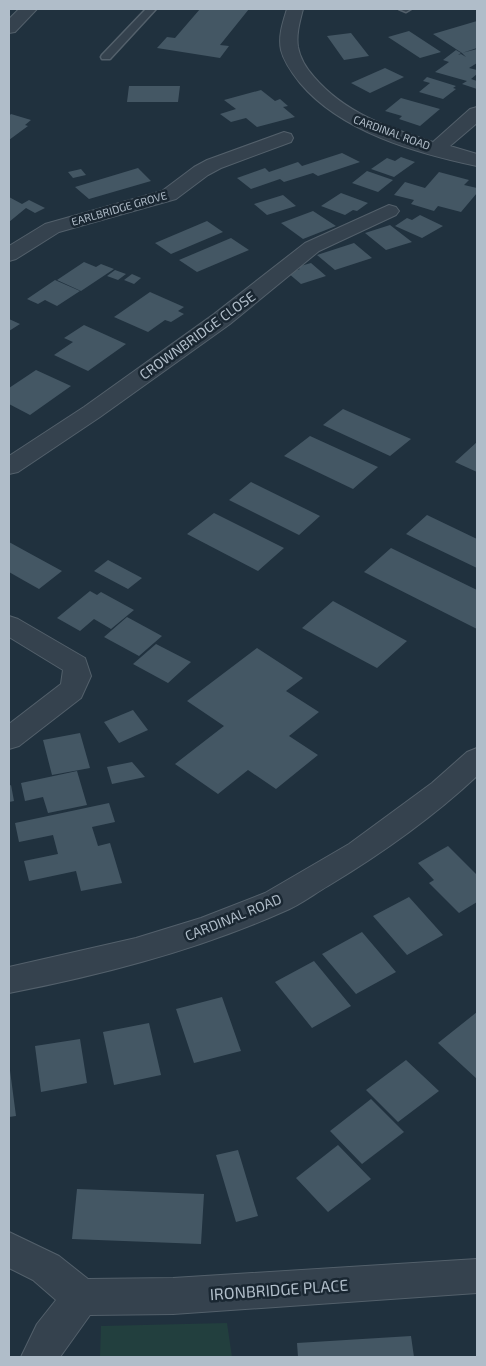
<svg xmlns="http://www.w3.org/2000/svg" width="486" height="1366" font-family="'Exo 2',sans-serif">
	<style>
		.green { fill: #223f3e }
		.building { fill: #445764 }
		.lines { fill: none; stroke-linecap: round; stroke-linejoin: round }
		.service-casing { stroke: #53606b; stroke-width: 3 }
		.minor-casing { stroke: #53606b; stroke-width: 2 }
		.tertiary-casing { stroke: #53606b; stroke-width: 2 }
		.service { fill: #35424e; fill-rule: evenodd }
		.minor { fill: #35424e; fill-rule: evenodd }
		.tertiary { fill: #35424e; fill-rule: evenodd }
		.labels { text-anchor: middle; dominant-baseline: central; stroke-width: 5; stroke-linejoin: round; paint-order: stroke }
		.far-street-label { font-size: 11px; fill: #b0bdc9; stroke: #1a2732 }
		.street-label { font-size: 14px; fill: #b0bdc9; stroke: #1a2732 }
		.near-street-label { font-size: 16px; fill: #b0bdc9; stroke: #1a2732 }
	</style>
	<rect width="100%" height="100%" fill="#20313e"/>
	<path class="green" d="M227,1323L232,1357H100L101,1326Z"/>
	<path class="building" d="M200,9H249L220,45L229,46L220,58L157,48L167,37L175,38Z
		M477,21V48L462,53L433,34Z
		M409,31L441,52L420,58L388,37Z
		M351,33L369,56L344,60L327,36Z
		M477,49V63L469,68L477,70V74L471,79L477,81V89L462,84L467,81L435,72L449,62L443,60L456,50L461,53L458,55L461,54L466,57L462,53Z
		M385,68L404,77L370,93L351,83Z
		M427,77L456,86L453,88L456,89L443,99L419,92L430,83L423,81Z
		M129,86H180L178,102H127Z
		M261,90L275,101L280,99L288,106L283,107L295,117L257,127L246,118L231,122L220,114L236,109L224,100Z
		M401,98L440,109L420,126L399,119L402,116L385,111Z
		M11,114L31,120L25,125L28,126L9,140V116Z
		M342,153L360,162L318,176L313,173L284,182L280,179L251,189L237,178L265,168L269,172L298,162L302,166Z
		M401,157L415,162L394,177L371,169L387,158L395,161Z
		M138,168L151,181L89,199L75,187Z
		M81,169L86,175L73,178L68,172Z
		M367,171L393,180L378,192L352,183Z
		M439,172L469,180L464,185L477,188V193L461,212L438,206L434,211L411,204L414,200L394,195L405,182L425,188Z
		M341,193L368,203L357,211L353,210L345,215L321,206Z
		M283,195L296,206L267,215L254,204Z
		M9,197L22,204L29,200L45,208L35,213L26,208L9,222Z
		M313,211L336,226L303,239L281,223Z
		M420,215L443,226L422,238L395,226L407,218L412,220Z
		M207,221L223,232L171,254L155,243Z
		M390,225L412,242L386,250L365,233Z
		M231,238L249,250L197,272L179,260Z
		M354,243L372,258L335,270L317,255Z
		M84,262L96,267L101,264L114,269L81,291L57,280Z
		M311,263L326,276L301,284L288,273L300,269L297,267Z
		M115,270L126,274L118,280L107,276Z
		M132,274L141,278L134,284L124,280Z
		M55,280L80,291L57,306L45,300L38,304L27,299Z
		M150,292L184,307L178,311L184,314L171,322L165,320L148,332L114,317Z
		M9,319L20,324L9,331Z
		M84,325L126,344L88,371L54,355L73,342L64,338Z
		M36,370L71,386L30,415L9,404V388Z
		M343,409L411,439L390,456L323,425Z
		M310,436L378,467L353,489L284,456Z
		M477,442V472L455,462Z
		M251,482L320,516L299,535L229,500Z
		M214,513L284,548L258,571L187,534Z
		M427,515L477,539V568L406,534Z
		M9,542L29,553L62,571L39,589L23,580L9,572Z
		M391,548L477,590V629L364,572Z
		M108,560L142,578L128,589L94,571Z
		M90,591L97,595L101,592L134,610L111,629L94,619L80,631L57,618Z
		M333,601L407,641L377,668L302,628Z
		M127,617L162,636L139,656L104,637Z
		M156,644L191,662L168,683L133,664Z
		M257,648L303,678L286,691L319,712L289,736L318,755L276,789L248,770L218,794L175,764L224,726L187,701Z
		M133,710L148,730L119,743L104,722Z
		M80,733L90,768L52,775L43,740Z
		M132,762L145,777L112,784L107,767Z
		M77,771L87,805L48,813L43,797L25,801L21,783Z
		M11,785L14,801L9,802V786Z
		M109,803L115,822L92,827L98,846L110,843L122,883L81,891L76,871L29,881L24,861L58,854L53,835L19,842L15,823Z
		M448,846L477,875V902L459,913L429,883L434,880L418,863Z
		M409,897L443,935L407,955L373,916Z
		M362,932L396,972L356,994L322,954Z
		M314,961L351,1006L312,1028L275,982Z
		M222,997L241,1051L194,1063L176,1009Z
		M477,1012V1079L438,1043Z
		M149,1023L161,1075L114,1085L103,1032Z
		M80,1039L87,1083L41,1092L35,1046Z
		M406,1060L439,1091L398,1122L366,1090Z
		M9,1063L16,1116L9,1117Z
		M371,1099L404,1132L362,1164L330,1131Z
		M338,1145L371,1179L328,1212L296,1178Z
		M238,1150L258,1216L236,1222L216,1155Z
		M77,1189L204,1194L201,1244L72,1239Z
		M411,1336L414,1357H298L297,1343Z"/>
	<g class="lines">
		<defs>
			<path id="service" d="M146,9H156L110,59H102L101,57L102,55Z
				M399,9H411L406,12Z"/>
			<path id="minor" d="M287,9H303C300,21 296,34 298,47C300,58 306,68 314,77C345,113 388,128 433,142L470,109L477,107V123L450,146L477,154V166C416,153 341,132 300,83C292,73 284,62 281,50C278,36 283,22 287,9Z
				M284,132L291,134L293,138L291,142L221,168L208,175L176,199L59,232L16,259L9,261V246L45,224L162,191L194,167L207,160Z
				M389,205L396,207L399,211L396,215L319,251L230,324L100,417L18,472L9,474V456L84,407L214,314L305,243Z
				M9,616L18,619L85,658L91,676L81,698L19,746L9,749V724L61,684L63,670L9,637Z
				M477,748V776C432,818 381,854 328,886C314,894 300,905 285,911C198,950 102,975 9,993V967L136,938L201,918L265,893L349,844L432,783L467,752Z
				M9,1232L59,1256L88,1279L173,1278L477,1259V1293L173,1314L90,1315L60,1357H21L37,1324L56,1300L33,1280L9,1268Z"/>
			<path id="tertiary" d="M19,9H37L15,32L9,33V19Z"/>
		</defs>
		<use href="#service" class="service-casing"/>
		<use href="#minor" class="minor-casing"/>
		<use href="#tertiary" class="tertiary-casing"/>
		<use href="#service" class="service"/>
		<use href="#minor" class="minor"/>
		<use href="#tertiary" class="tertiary"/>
	</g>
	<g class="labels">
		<g class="far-street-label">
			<text transform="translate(392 132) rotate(20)">CARDINAL ROAD</text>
			<text transform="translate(119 208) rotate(-16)">EARLBRIDGE GROVE</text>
		</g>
		<g class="street-label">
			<text transform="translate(197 335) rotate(-36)">CROWNBRIDGE CLOSE</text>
			<text transform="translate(233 917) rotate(-22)">CARDINAL ROAD</text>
		</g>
		<g class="near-street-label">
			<text transform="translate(279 1289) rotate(-4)">IRONBRIDGE PLACE</text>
		</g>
	</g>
	<rect width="486" height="1366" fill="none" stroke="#b0bdc9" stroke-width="20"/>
</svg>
